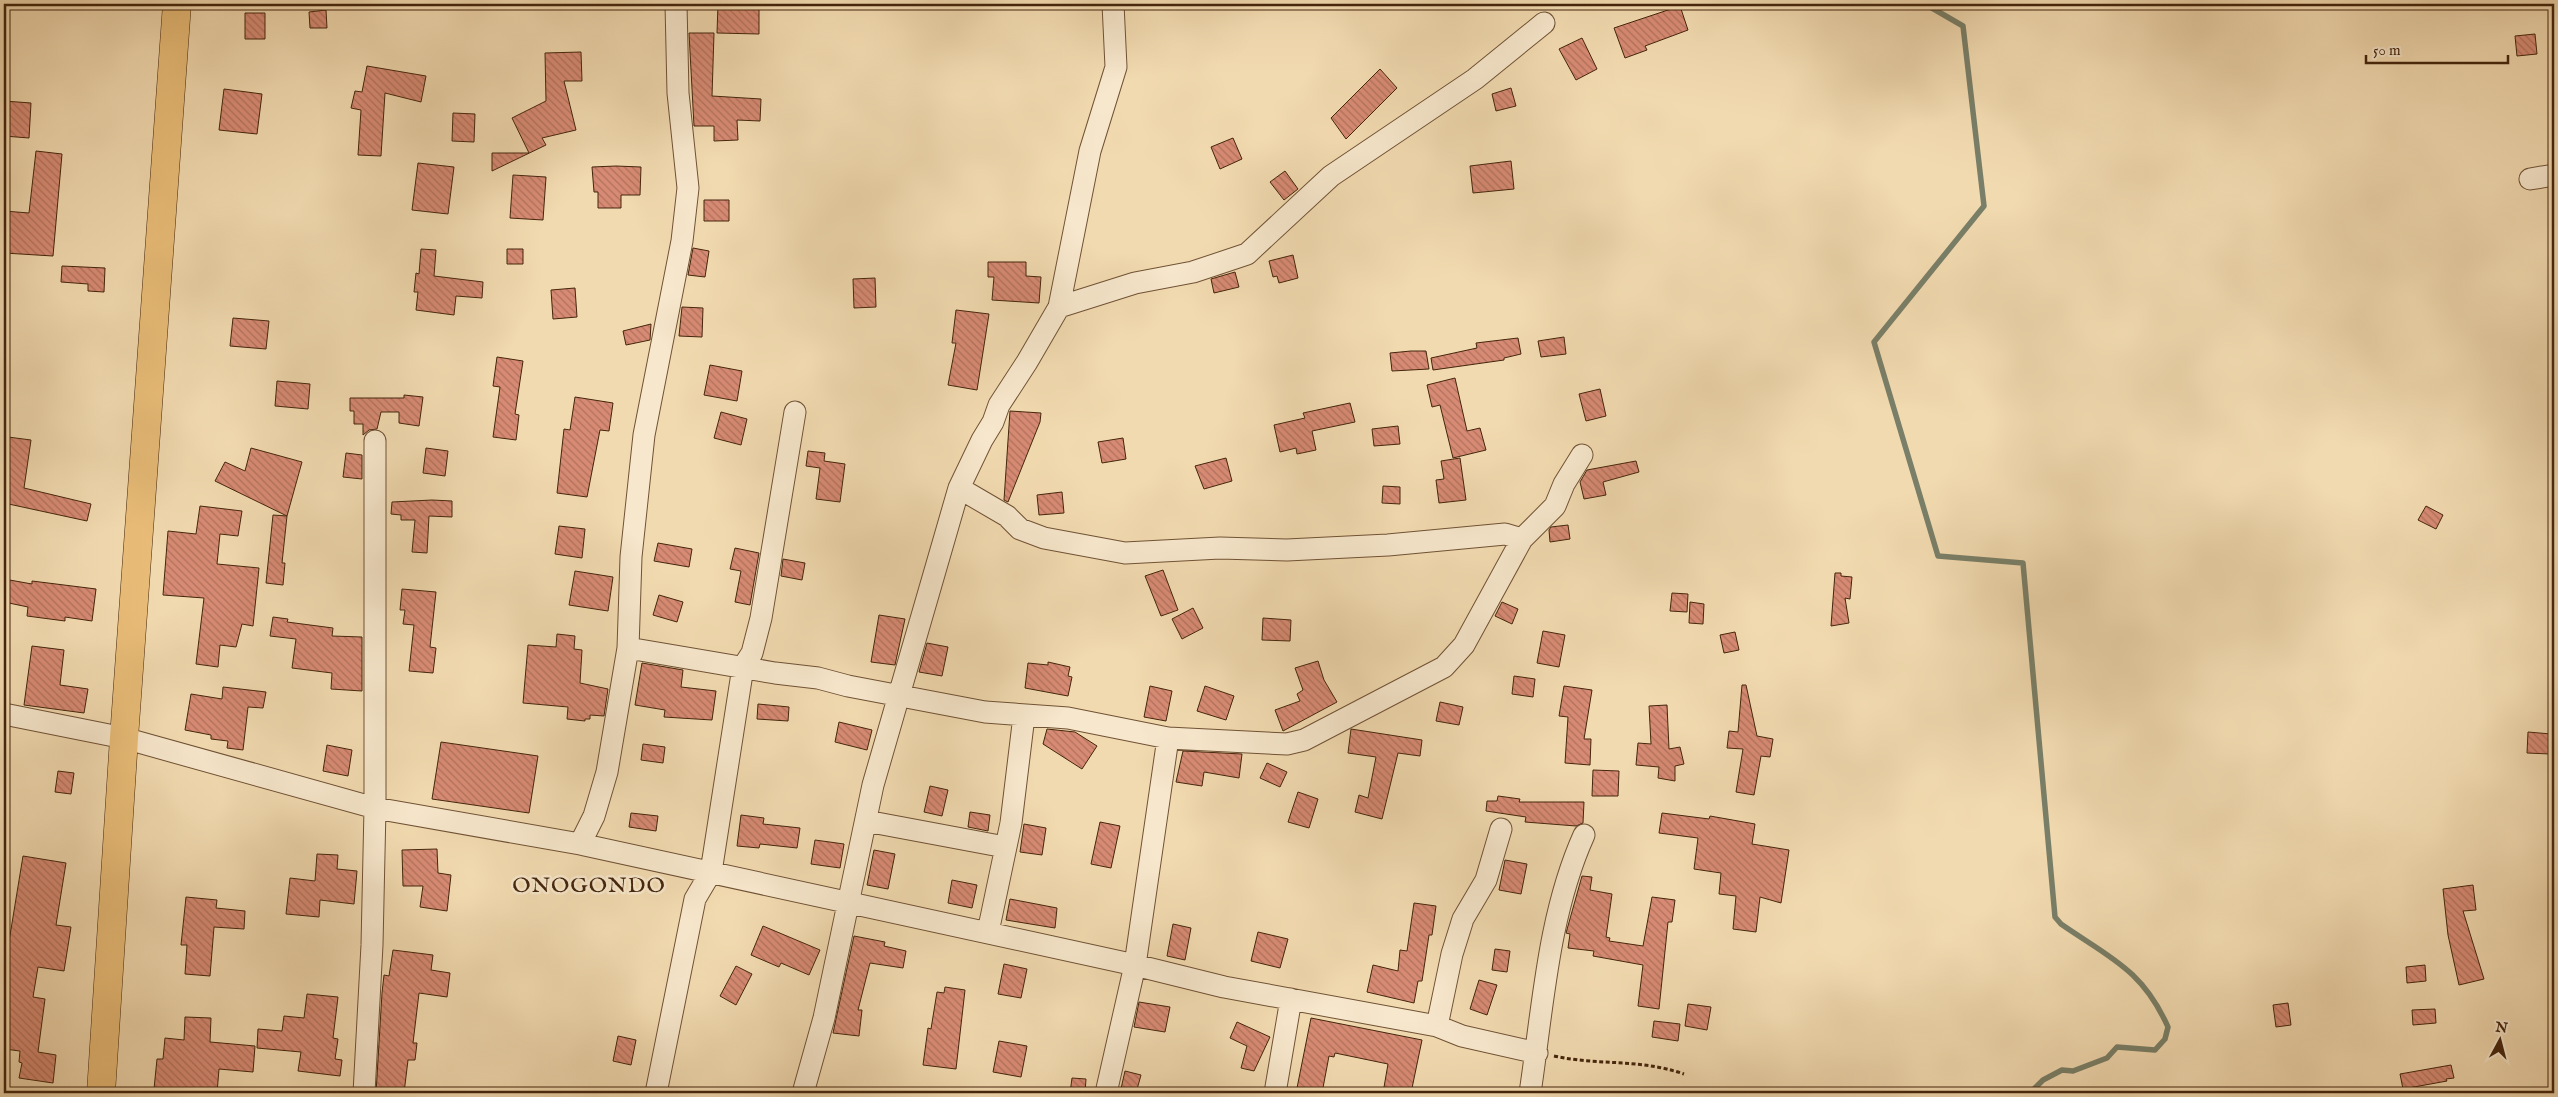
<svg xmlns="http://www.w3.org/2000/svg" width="2558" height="1097" font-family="'IM FELL English',serif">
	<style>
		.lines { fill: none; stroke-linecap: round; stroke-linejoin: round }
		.stream { stroke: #797f68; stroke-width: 5.5 }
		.building { fill: url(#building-back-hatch); stroke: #44250c }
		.minor-casing { stroke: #705235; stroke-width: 23 }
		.primary-casing { stroke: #44250c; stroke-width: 29 }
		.path { stroke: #44250c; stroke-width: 3; stroke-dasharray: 4 2.5; stroke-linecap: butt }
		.minor { stroke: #f7e7cc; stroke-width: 21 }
		.primary { stroke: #e9bd78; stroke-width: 28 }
		.labels { text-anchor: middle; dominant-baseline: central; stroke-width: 5; stroke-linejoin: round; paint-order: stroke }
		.quarter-label { font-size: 22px; letter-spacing: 1px; fill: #44250c; stroke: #f7e7cc }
	</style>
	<defs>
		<pattern id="building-back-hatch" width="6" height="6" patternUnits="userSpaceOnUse" patternTransform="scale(1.25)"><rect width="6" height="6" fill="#d88b74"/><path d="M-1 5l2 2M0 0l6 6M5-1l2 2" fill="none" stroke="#b1715e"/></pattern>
	</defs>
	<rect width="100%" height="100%" fill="#f2dab0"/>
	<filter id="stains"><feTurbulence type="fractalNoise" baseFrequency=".004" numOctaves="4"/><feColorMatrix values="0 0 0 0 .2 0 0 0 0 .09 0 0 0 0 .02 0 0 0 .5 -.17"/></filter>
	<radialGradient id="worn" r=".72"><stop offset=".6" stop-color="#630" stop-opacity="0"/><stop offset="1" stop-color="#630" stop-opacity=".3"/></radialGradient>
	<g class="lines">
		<path class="stream" d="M1925,4L1963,26L1984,206L1874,342L1938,556L2023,563L2055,917L2061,924C2110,958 2142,969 2168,1027L2165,1039L2155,1050L2117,1047L2107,1058L2073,1071L2062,1070L2043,1080L2030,1093"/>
	</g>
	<path class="building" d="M718,4H759V34L717,33Z
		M1680,6L1688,30L1645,46L1647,50L1625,58L1614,28Z
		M326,10L327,28H310L309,12Z
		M245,13H265V39H245Z
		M689,33H714L712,96L761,99L760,121L737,120L738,140L714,141V126H694Z
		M2535,34L2537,54L2517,56L2515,36Z
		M1582,38L1597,69L1576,80L1559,49Z
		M581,52L582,81H564L576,130L542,138L546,145L492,171V153H529L512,118L546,101L545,53Z
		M367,66L426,76L421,102L385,93L381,156L358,155L361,110L351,108L355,91L362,92Z
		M1380,69L1397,88L1346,139L1331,118Z
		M1511,88L1516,106L1496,111L1492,94Z
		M224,89L262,94L257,134L219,130Z
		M4,101L31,103L29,138L4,136Z
		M453,113L475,114L474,142L452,141Z
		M1233,138L1242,159L1220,169L1211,147Z
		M36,151L62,154L53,256L4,253V211L29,213Z
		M1511,161L1514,189L1473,193L1470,166Z
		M418,163L454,167L448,214L412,210Z
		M616,166L641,167L640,195H621V208H598V192H594L592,167Z
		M1285,171L1298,189L1284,200L1270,182Z
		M513,175L546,177L543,220L510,218Z
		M704,200H729V221H704Z
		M693,248L709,251L705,277L688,275Z
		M421,249L436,250L434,276L483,282L482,298L456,296L454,315L416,310L418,292H414L416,273L419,274Z
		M507,249H523V264H507Z
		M1293,255L1298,278L1279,283L1277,276L1273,277L1269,261Z
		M988,262H1026V276L1041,277L1039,303L992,300L994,277H988Z
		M62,266L105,268L104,292L88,291V284L61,282Z
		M1235,272L1239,287L1214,293L1211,279Z
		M875,278L876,307L854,308L853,279Z
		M575,288L577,317L553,319L551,290Z
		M682,307L703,308L702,337L679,336Z
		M956,310L989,314L977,390L948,385L956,343H952Z
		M233,318L269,321L266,349L230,346Z
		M651,324L650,340L626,345L623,331Z
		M1564,337L1566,354L1541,357L1538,341Z
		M1518,338L1521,354L1504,358V360L1433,370L1431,358L1477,348L1476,343Z
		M1411,351H1426L1429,369L1392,371L1390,353Z
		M497,357L523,361L515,414L519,415L516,440L493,437L500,387L493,386Z
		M710,365L742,371L737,401L704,395Z
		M1455,378L1467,431L1480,428L1486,450L1453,458L1440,405L1432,407L1427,385Z
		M277,381L310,384L308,409L275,406Z
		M1600,389L1606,416L1586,421L1579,394Z
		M404,395L423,397L419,426L399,423V412H381L377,429L369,430L363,435V424H354V411H350V398H404Z
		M575,397L613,403L609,431L600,430L587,497L557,493L564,429L570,430Z
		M1350,403L1355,422L1312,431L1316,450L1297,454L1296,448L1280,452L1274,425L1305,418L1303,413Z
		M1010,411L1041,413L1040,422L1008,502L1004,500Z
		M721,412L747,419L741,445L714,438Z
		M1398,426L1400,444L1374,446L1372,429Z
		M8,437L31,440L24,488L91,504L87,521L4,503V463Z
		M1123,438L1126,459L1102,463L1098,442Z
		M251,448L302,462L287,516L215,481L225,462L245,471Z
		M426,448L448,451L445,476L423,473Z
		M808,451L825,453L824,461L845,464L840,502L816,499L820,468L806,466Z
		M346,453L362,455V479L343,477Z
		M1226,458L1232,481L1204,489L1195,466Z
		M1460,458L1466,500L1439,503L1436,480L1444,479L1441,461Z
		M1636,461L1639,472L1603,482L1606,495L1584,499L1580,482L1587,470Z
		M1383,486L1400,487V504L1382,503Z
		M1062,492L1064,513L1039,515L1037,495Z
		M432,500L452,501V517L429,516L427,553L412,552L415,520H401V515L391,514L392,502Z
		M200,506L242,511L238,536L220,534L217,564L259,568L253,626L242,624L236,647L220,645L218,667L196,664L204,598L163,595L168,531L196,534Z
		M2426,506L2443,515L2436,529L2418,520Z
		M273,515L287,516L282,563H285L283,585L266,583Z
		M1568,525L1570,539L1550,542L1549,530L1551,527Z
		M559,526L585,529L582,558L555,554Z
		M658,543L692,549L689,567L654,561Z
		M735,548L759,553L750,605L735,602L741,571L730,569Z
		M783,559L805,563L802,580L781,576Z
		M1163,570L1178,610L1161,616L1145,576Z
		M575,571L613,577L608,611L569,605Z
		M1835,573H1841V576L1852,577L1850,599L1845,598L1849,623L1831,626Z
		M4,579L32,584V581L96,589L92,621L65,617V621L27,616L28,607L4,602Z
		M402,589L436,592L430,647L436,648L433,673L409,671L414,625L403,624L405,610H400Z
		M1672,593L1688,594L1687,612L1670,611Z
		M659,595L683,602L677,622L653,615Z
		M1502,602L1518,609L1512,624L1495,616Z
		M1690,602L1704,604L1703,624L1689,623Z
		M1193,608L1203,628L1182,639L1172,619Z
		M879,615L905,619L895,665L871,662Z
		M273,617L288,619L287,622L333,628L332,636L362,637V691L331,689L332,673L292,668L296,639L270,636Z
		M1263,618L1291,620L1290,641L1262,640Z
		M1543,631L1565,635L1559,667L1537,663Z
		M1735,632L1739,650L1724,653L1720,635Z
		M557,634L575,636L574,649L582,650L580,683L608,689L604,716L590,715V719H585V721L567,719L568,707L523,703L528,645L556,647Z
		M927,643L948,647L942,676L919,672Z
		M32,646L64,650L60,685L88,689L84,713L24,705Z
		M1318,661L1324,680L1337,702L1283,731L1275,710L1300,701L1297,694L1303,690L1295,668Z
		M1048,662L1070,667L1068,676L1072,677L1068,696L1025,688L1028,663L1048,665Z
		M642,663L683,670L681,687L716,691L712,720L664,717L665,710L635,705Z
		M1514,676L1535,679L1533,697L1512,694Z
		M1742,685H1746L1757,736L1773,739L1770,757L1761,756L1754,795L1736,792L1743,749L1727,748L1729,731L1738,732Z
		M1150,686L1172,691L1166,721L1144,717Z
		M1205,686L1234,696L1226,720L1197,711Z
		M1564,686L1592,690L1584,739H1591L1590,765L1565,763L1568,717L1559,716Z
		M223,687L266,692L263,708L248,707L243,750L227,748L228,741L211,739V735L185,730L191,694L222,699Z
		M1440,702L1463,707L1459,725L1436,721Z
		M758,704L789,707L788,721L757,719Z
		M1667,705L1669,749L1680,747L1684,764L1675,766V781L1658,778L1659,767L1636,765L1638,743L1651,744L1649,706Z
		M839,722L872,730L867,750L835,742Z
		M1047,729L1075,732L1097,746L1082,769L1043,744Z
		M1351,729L1422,740L1420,756L1398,753L1382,819L1355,812L1359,795L1368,798L1376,757L1348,753Z
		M2528,732L2551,734L2550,754L2527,753Z
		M441,742L538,756L529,813L432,799Z
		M643,744L665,747L663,763L641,760Z
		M327,745L352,750L348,776L323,771Z
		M1183,751L1242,754L1239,778L1204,772L1202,786L1176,782Z
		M1267,763L1287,772L1280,787L1260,778Z
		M1593,770L1619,771L1618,796H1592Z
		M58,771L74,773L71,794L55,792Z
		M930,786L948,790L942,816L924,812Z
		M1298,792L1318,799L1309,828L1288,822Z
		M1498,796L1520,799L1519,802H1584L1583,823L1576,826L1525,822L1526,817L1486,811L1487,801H1497Z
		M970,812L990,815L988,831L968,827Z
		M631,813L658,816L656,831L629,827Z
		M1662,813L1709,819L1710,816L1755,824L1752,844L1789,850L1781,903L1760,897L1756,932L1733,929L1736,896L1719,894L1721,873L1694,869L1698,838L1659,833Z
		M741,815L764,818L763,824L800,828L797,848L760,844L759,848L737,846Z
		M1100,822L1120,826L1111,868L1091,864Z
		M1024,824L1046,828L1042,855L1020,852Z
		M815,840L844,844L840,868L811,864Z
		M437,849L438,873L451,875L447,911L420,907L423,886H403L402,850Z
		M874,850L895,854L888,889L867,885Z
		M317,854L338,855L337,869L357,871L354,904L320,900L319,917L286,914L290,878L315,881Z
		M23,856L66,863L56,925L71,927L64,971L38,967L33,997L45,999L38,1052L56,1055L53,1083L19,1078L22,1063L19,1062L20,1051L4,1049V972Z
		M1505,860L1527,864L1521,894L1499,890Z
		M1582,876L1592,877L1590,890L1612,894L1606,937L1610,938L1609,941L1643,946L1652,897L1675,900L1672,922H1668L1659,1009L1638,1006L1643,965L1593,956L1594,951L1568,948L1570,934L1566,933Z
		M952,880L977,885L972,908L948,903Z
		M2473,885L2476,910L2463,911L2484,979L2459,985L2448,935L2443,889Z
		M186,897L217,900L216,908L245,911L244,929L214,927L210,976L185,974L187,945H181Z
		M1010,899L1057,908L1055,928L1006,920Z
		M1414,903L1436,906L1432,935H1429L1422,981H1418L1414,1003L1367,992L1373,965L1398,971L1400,950L1407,951Z
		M1173,924L1191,928L1185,960L1167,956Z
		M763,926L820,950L809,975L781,963L779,967L751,955Z
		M1258,932L1288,939L1280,968L1251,961Z
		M854,936L885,942L884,946L906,951L903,968L870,963L858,1010H862L859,1036L833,1033Z
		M1495,949L1510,951L1507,972L1492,970Z
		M393,950L433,955L431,970L450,973L447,997L419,993L413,1043H417L415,1060H408L404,1093H376L382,993L384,975L389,976Z
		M1004,964L1027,969L1021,998L998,994Z
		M2425,965L2426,981L2407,983L2406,967Z
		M736,966L752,974L736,1005L720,996Z
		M1479,980L1497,985L1487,1015L1470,1009Z
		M945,987L965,990L956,1069L923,1065L928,1028L931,1029L937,992L944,993Z
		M307,994L338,997L333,1038L338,1039L335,1059L342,1060L340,1076L298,1071L301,1052L257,1048L258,1029L282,1031L284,1016L304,1018Z
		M1139,1002L1170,1007L1165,1032L1134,1027Z
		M2288,1003L2291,1025L2276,1027L2273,1005Z
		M1688,1004L1711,1007L1707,1030L1685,1026Z
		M2435,1009L2436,1023L2413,1025L2412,1010Z
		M185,1017L211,1018L210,1042L255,1046L253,1072L219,1069L217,1093L154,1089L157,1059H163L165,1038L184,1040Z
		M1311,1018L1422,1040L1411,1093H1383L1388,1064L1335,1053L1334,1057L1329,1056L1322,1093H1296Z
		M1654,1021L1680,1024L1678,1041L1652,1037Z
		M1237,1022L1270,1037L1254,1071L1241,1068L1247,1046L1230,1038Z
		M618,1036L636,1040L631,1065L613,1061Z
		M999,1041L1027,1046L1021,1077L993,1072Z
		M2451,1065L2454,1078L2446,1079L2447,1081L2403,1089L2400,1074Z
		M1125,1071L1141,1075L1136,1093H1120Z
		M1072,1078L1086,1079L1085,1093H1070Z"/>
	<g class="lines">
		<defs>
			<path id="minor" d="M2530,179L2554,175
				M1059,307L1135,283L1193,272L1247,254L1331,176L1475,79L1544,23
				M959,488L1007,516L1020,529L1044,538L1125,553L1220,548L1287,550L1388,545L1505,534L1522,539
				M628,648L775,673L818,678L848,686L985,712L1068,718L1168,738L1287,744L1304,740L1444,667L1464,645L1522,539L1555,506L1564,484L1582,455
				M4,714L124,738L375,808L580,844L1135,965L1224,987L1437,1026L1462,1036L1537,1053
				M866,821L1005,847
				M580,844L594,816L607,772L628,648L631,557L644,435L682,241L688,188L678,93L676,4
				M988,932L1011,823L1024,716
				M1437,1026L1452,954L1463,919L1486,880L1501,829
				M364,1093L372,945L375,808V441
				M656,1093L695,899L711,872L743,667L752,653L761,618L795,412
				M803,1093L824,1018L873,785L959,488L982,440L993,422L999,405L1027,362L1059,307L1090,151L1116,67L1113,4
				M1106,1093L1135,965L1168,738
				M1275,1093L1291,999
				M1530,1093C1543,1007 1548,915 1584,835"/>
			<path id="primary" d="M101,1093L124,738L177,4"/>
		</defs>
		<use href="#minor" class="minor-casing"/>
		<use href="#primary" class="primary-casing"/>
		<path class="path" d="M1554,1056C1600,1066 1637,1058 1684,1074"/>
		<use href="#minor" class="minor"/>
		<use href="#primary" class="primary"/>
	</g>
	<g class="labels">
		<g class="quarter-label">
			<text x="589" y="886">ONOGONDO</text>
		</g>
	</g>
	<rect width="2558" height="1097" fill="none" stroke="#f2dab0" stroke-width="20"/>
	<rect x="5" y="5" width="2548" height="1087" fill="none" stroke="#44250c" stroke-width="2.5"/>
	<rect x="10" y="10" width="2538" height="1077" fill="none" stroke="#44250c"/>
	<g transform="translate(2500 1040) rotate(7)" stroke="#f7e7cc" stroke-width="4" paint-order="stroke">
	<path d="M0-4L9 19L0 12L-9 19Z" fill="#44250c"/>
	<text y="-8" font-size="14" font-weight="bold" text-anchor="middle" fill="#44250c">N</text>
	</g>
	<path d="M2366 55v8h142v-8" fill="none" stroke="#44250c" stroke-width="2.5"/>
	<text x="2373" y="55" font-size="15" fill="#44250c" stroke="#f7e7cc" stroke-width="4" paint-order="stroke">50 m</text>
	<rect width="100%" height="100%" filter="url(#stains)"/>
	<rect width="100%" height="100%" fill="url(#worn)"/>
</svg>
